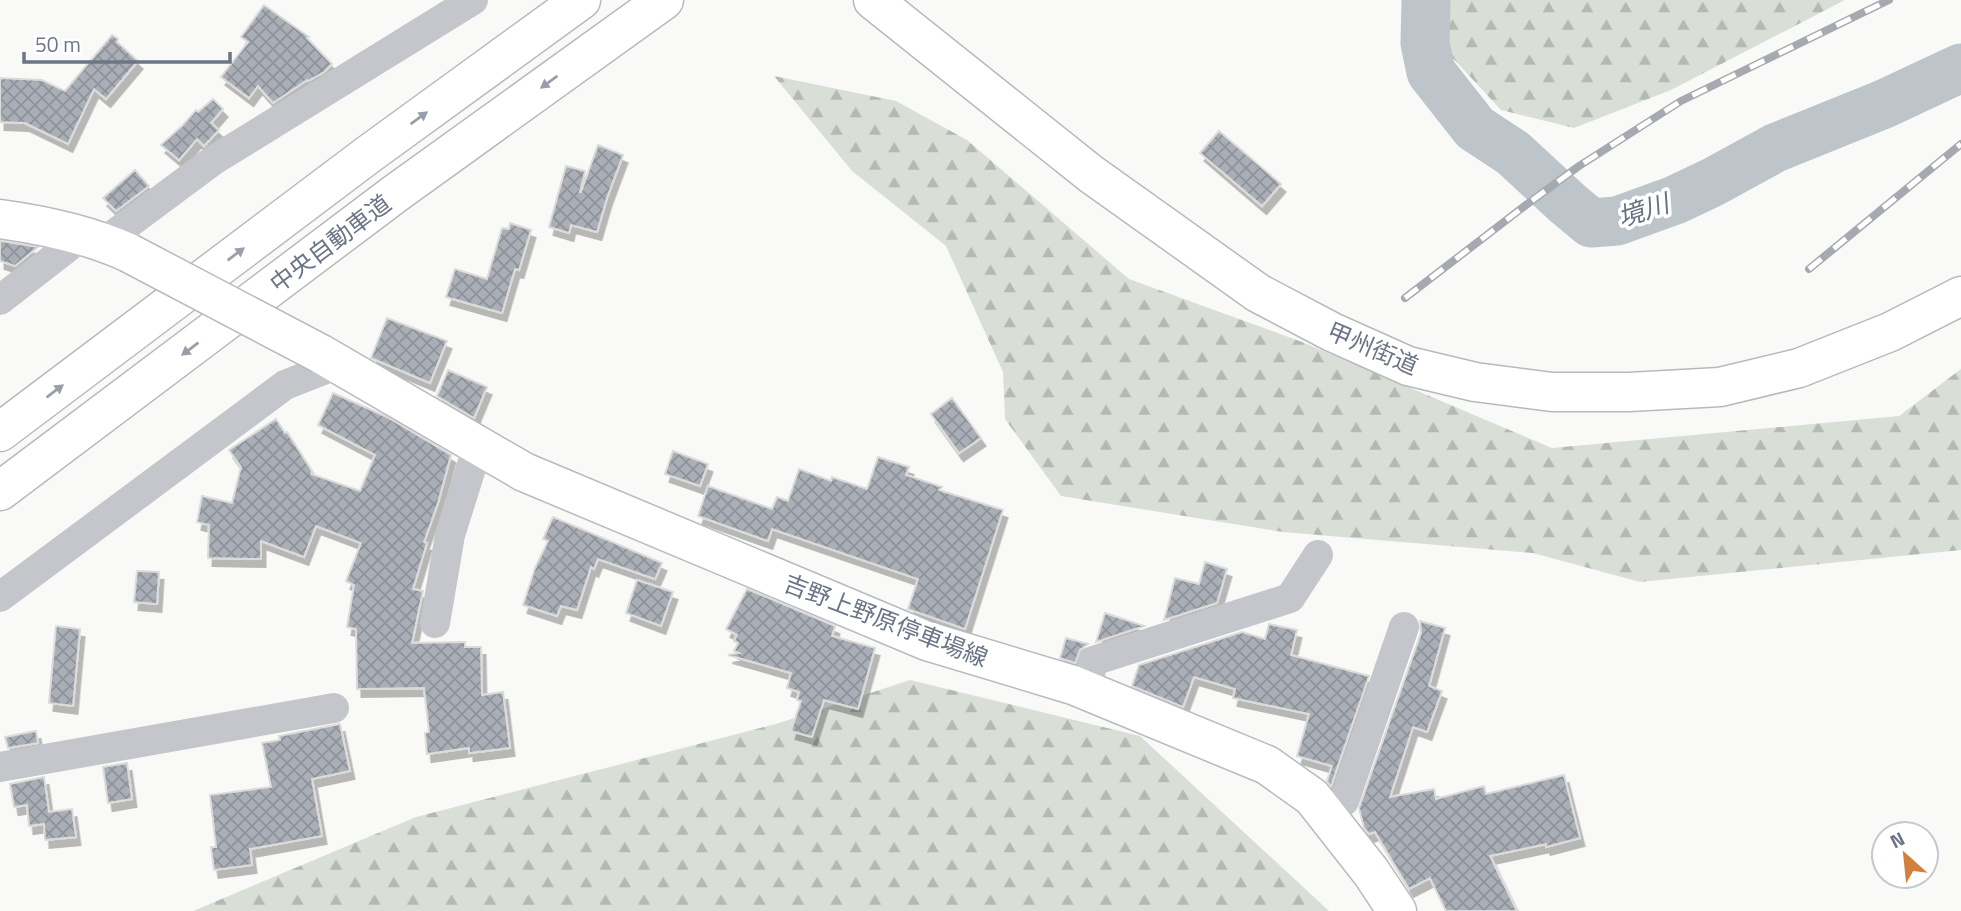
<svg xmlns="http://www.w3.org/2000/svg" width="1961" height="911" font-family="'Titillium Web','Noto Sans JP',sans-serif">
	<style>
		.forest { fill: url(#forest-firs) }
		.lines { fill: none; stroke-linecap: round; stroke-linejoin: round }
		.river { stroke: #bdc4ca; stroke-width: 49 }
		.building { fill: url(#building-cross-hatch); stroke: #dbdbda; stroke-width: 2; filter: url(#shadow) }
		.secondary-casing { stroke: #b7babf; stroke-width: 41 }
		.highway-casing { stroke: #b7b9bd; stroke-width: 41 }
		.street { stroke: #c4c6cb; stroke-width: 30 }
		.secondary { stroke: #fff; stroke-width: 38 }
		.highway { stroke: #fff; stroke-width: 38 }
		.rail-casing { stroke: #a6a9b0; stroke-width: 8 }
		.rail { stroke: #fff; stroke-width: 5; stroke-dasharray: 16; stroke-linecap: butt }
		.secondary-bridge-casing { stroke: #b7babf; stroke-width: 41; stroke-linecap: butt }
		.secondary-bridge { stroke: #fff; stroke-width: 38 }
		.oneway { fill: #989eaa }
		.labels { text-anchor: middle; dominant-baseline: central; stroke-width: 7; stroke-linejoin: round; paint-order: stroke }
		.street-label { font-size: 24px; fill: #6c7586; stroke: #fff }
		.water-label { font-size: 26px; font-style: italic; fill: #677480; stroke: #fff }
	</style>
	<defs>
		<pattern id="forest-firs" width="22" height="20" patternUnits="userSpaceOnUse" patternTransform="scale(1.75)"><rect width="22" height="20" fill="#d9ded7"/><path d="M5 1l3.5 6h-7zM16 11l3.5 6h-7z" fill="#b4b9b4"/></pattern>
		<pattern id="building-cross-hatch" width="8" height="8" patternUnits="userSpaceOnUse" patternTransform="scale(1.75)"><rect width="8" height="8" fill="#aaafb7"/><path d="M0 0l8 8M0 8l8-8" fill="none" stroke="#8e939a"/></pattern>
		<filter id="shadow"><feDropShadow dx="4.5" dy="8" stdDeviation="0" flood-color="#0004"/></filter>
	</defs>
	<rect width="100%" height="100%" fill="#f9faf8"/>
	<path class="forest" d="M1407,0H1845L1671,90L1574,128L1501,110L1411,13Z
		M774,76L896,101L967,140L1129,279L1302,342L1552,448L1899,416L1961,369V550L1640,582L1533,553L1283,532L1061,496L1005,419L1003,372L946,246L852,171Z
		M910,680L1140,736L1329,911H193L416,817L776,724Z"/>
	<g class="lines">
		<path class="river" d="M1426,0L1425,43L1431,72L1475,128L1513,153L1567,203L1591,223L1617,221L1675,200L1713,182L1775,148L1884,104L1961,68"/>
	</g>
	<path class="building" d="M264,5L309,37L307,38L332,64L324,72L308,81L307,80L273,103L258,86L249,98L221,77L248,42L241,37Z
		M112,35L118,39L117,42L138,61L106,99L94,89L68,144L25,123L0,122V78L42,80L65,91Z
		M213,99L223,109L211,123L219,130L204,146L197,139L179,160L161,145L183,125L196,110L198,112Z
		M1219,131L1281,184L1262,206L1200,153Z
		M598,145L623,155L607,198L597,232L571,225L569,233L549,227L566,166L585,171L580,192H581Z
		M135,170L149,186L116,211L103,198Z
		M510,223L531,230L519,270L515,269L502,313L446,297L455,269L487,279L502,228L509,229Z
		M0,241L13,243L38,247L15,266L0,261Z
		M387,318L447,341L430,383L371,358Z
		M448,370L487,387L474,418L437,396Z
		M333,393L387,417L451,455L438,503L424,542L427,543L413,589L423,591L412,643L465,642V647H481L482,695L503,692L510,748L469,753V748L427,754L425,733L429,732L424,688L357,689L356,629L347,627L354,585L346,581L361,543L316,526L304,557L261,541V559L208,558L209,525L197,522L202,496L232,503L241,467L229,450L276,419L285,433L287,432L312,471L311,474L360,491L375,455L318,425Z
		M952,398L981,438L959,453L931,414Z
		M673,451L708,464L700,486L665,474Z
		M878,457L909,467L906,475L942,487L939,490L1003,510L965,629L908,609L918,579L772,529L768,541L698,516L708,486L772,509L777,497L788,501L799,469L831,481L832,477L867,489Z
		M553,517L662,563L655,579L598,559L594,569L591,567L577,610L561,606L557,616L523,605L535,568L548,541L543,539Z
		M1205,562L1227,569L1217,603L1164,620L1175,578L1199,584Z
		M137,571L159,572L157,604L134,602Z
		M637,580L673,592L661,626L626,613Z
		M747,589L835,626L832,636L875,648L858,709L824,700L812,737L791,731L801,701L797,700L799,692L787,688L791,673L728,655L739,653L734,651L738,643L734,641L737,635L726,629Z
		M1105,613L1144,626L1096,642Z
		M1420,621L1445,628L1429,686L1442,691L1427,732L1413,727L1390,797L1434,789L1436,799L1484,786L1486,794L1564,775L1580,838L1546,847V844L1490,856L1517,911H1446L1430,878L1409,889L1375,832L1369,834L1364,828L1359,808L1421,633Z
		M1269,624L1297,630L1291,655L1369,676L1331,786L1327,781L1332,766L1297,756L1309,714L1233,698L1235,689L1194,677L1183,707L1132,686L1139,665L1242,632L1265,639Z
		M56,626L80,629L73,706L49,703Z
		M1066,638L1088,644L1080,650L1075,663L1060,658Z
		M340,724L350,771L312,779L322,836L250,849L252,865L214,870L211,847H216L210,795L271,787L262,743L280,740L279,736Z
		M36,731L38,743L8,748L5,737Z
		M127,763L132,799L108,803L103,767Z
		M44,777L49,812L72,809L76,837L45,840L44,824L29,826L27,805L14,807L10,784Z"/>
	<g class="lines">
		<defs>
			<path id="secondary" d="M0,219C44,225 88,234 129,253
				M321,354L524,472L927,641L1073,685L1267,765L1312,797L1371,872L1397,911"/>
			<path id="highway" d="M873,0L1091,174L1258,293L1332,332L1408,366L1475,382L1552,392H1629L1720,387L1799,368L1890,332L1961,296
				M0,432L369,154L581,0
				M0,491L396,193L664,0"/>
		</defs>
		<use href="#secondary" class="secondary-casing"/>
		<use href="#highway" class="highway-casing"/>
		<path class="street" d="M105,241L214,160L473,0
			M0,300L67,248L80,235
			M0,597L285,385L338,364
			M435,623L450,535L478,446
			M1086,691L1093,661L1290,598L1318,555
			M0,767L334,708
			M1326,814L1344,801L1404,627"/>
		<use href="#secondary" class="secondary"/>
		<use href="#highway" class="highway"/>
		<defs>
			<path id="rail" d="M1809,269L1961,144
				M1405,298L1526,205L1579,166L1681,101L1889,0"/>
		</defs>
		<use href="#rail" class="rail-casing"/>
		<use href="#rail" class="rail"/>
		<defs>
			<path id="secondary-bridge" d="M129,253L321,354"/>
		</defs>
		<use href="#secondary-bridge" class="secondary-bridge-casing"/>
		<use href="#secondary-bridge" class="secondary-bridge"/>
	</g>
	<defs><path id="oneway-solid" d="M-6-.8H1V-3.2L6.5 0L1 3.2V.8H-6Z" transform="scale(1.75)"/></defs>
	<g class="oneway">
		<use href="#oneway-solid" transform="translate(549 82) rotate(144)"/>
		<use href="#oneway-solid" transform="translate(419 118) rotate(-36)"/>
		<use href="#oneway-solid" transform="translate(236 254) rotate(-37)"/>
		<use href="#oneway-solid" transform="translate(190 349) rotate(143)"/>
		<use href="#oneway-solid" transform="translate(55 391) rotate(-37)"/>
	</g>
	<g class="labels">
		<g class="street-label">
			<text transform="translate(330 243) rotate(-37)">中央自動車道</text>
			<text transform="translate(1373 348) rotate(23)">甲州街道</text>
			<text transform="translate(886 620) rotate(21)">吉野上野原停車場線</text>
		</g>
		<g class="water-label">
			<text transform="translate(1643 210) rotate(-18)">境川</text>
		</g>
	</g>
	<g transform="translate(1905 855) rotate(333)"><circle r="33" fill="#ffffff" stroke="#c4c8cf" stroke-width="2"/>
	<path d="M0-5L12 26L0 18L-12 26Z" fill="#d3803f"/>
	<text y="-10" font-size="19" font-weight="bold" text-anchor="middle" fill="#6c7586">N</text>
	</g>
	<path d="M24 52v10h206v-10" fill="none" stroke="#6c7586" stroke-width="3.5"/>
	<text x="35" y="52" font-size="21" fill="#6c7586" stroke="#ffffff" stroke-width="5" paint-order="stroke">50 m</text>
</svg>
